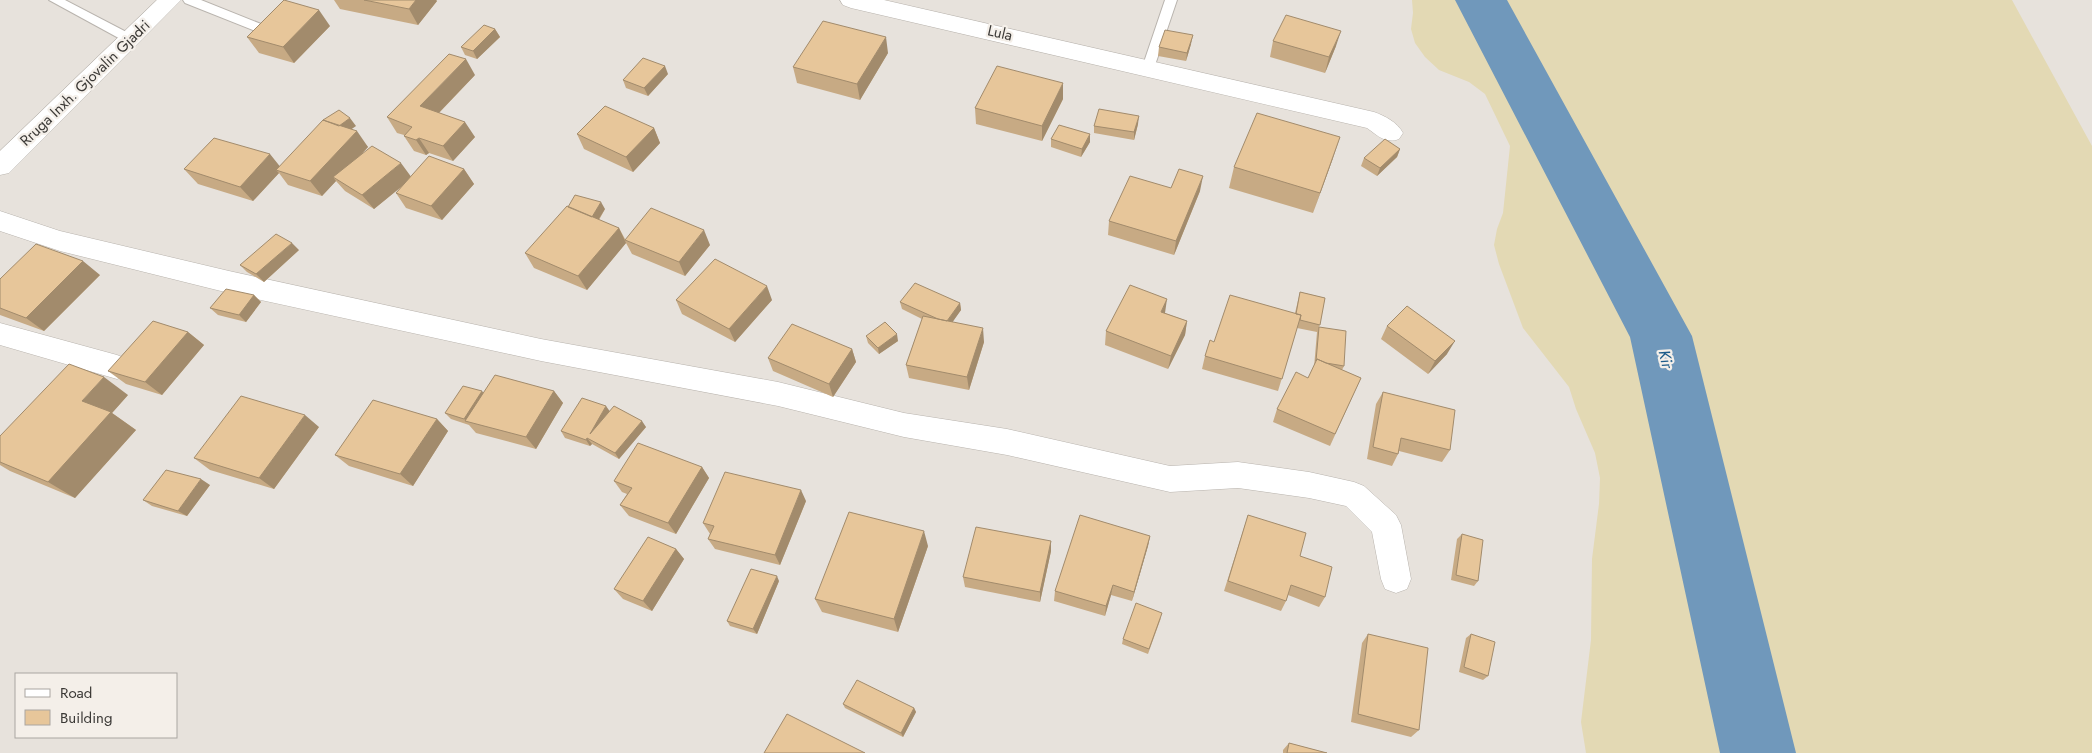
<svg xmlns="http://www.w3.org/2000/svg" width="2092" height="753" font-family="Jost,sans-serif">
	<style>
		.sand { fill: #e3d9b4 }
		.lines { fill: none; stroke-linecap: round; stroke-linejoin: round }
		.river { fill: #7098bb; fill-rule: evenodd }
		.lane-casing { stroke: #b9b4ae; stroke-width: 2 }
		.street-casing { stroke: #b9b4ae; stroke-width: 1 }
		.secondary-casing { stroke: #b9b4ae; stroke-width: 1 }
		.lane { fill: #fff; fill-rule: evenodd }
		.street { fill: #fff; fill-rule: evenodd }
		.secondary { fill: #fff; fill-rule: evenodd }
		.wall { fill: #c7aa84 }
		.shaded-wall { fill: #a28b6c }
		.building { fill: #e7c69a; stroke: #a28b6c }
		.labels { text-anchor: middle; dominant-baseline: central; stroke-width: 4.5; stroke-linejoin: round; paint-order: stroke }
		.street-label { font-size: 15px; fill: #3b3936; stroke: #f4efe9 }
		.water-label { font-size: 16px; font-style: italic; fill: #1d5c8a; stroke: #f4efe9 }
	</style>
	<rect width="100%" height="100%" fill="#e7e2dc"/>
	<path class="sand" d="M1412,0H2012L2092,146V753H1586L1581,722L1591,640L1592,559L1599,504L1600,478L1595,453L1576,409L1569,387L1523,328L1499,264L1494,245L1497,229L1503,213L1510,146L1485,94L1469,82L1439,70L1425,57L1415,43L1411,29L1413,13Z"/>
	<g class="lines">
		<path class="river" d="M1455,0H1507L1692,336L1796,753H1720L1630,337Z"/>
		<defs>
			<path id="lane" d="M49,0H65L134,36L136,39L130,43L126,42Z
				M183,0H201L276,30L278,33L276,36H268L185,3Z
				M1165,0H1177L1154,68L1148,73L1142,68Z"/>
			<path id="street" d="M840,0H884L1374,112C1385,116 1397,122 1403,133L1399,139C1386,144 1378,136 1367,128L851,8L843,5Z
				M0,211L60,231L229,271L541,339L778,382L904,413L1007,429L1170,466L1238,462L1309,472L1354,482L1364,486L1396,515L1401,525L1411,579L1407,589L1396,593L1385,589L1381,579L1372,532L1346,506L1309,498L1238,488L1170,492L1007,455L904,437L778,406L541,361L229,293L60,251L0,231Z
				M0,323L117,355L127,359L131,367L127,375L117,379L0,345Z"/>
			<path id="secondary" d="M157,0H181L9,173L0,175V151Z"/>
		</defs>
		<use href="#lane" class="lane-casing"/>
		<use href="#street" class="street-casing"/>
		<use href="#secondary" class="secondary-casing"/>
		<use href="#lane" class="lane"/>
		<use href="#street" class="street"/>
		<use href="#secondary" class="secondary"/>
	</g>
	<path class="wall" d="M334,0H436L437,1L418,25L340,9Z
		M330,26L294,63L259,53L247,37Z
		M495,29L500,37L477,59L465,55L461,47Z
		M1273,41L1336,46L1325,73L1270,57Z
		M1191,44L1186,61L1158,56L1159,47Z
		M888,53L860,100L797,83L793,67Z
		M668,74L648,96L626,88L623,80Z
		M475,75L439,113L475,137L453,161L429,153L426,155L414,151L404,136V135L397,133L387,117Z
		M1063,99L1042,141L976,124L975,108Z
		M1138,124L1134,140L1094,133V126Z
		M356,126L351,129L368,147L359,157L410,177L464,169L474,184L442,220L406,208L396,193L401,187L374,209L345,191L336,181L322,196L288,185L279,173L253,201L198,184L184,169L280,166Z
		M654,128L660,143L633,172L584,149L577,134Z
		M1051,139L1090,142L1081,157L1051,147Z
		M1400,149L1397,157L1377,176L1361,166L1364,158Z
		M1333,158L1313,213L1229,188L1234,167Z
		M1200,191L1174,255L1108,235L1109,221Z
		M605,209L599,220L619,228L625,239L710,245L685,276L632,254L626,243L587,290L534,268L525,253Z
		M299,250L264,282L247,272L240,265Z
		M100,275L44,331L0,315V279Z
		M1300,292L1325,298L1319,327L1344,366L1342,370L1361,378L1330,446L1273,422L1277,409L1308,378L1314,367L1317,332L1297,328L1278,391L1202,369L1205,356L1214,342L1295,313Z
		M254,295L261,302L246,322L218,315L210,308Z
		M676,300H772L735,342L682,314Z
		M900,302L960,303L961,310L952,322L984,342L969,390L909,378L906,365L922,319L902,309Z
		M1165,313L1187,321L1185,335L1168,369L1105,345L1106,331Z
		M1387,326L1447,354L1428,374L1381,339Z
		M188,332L204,345L162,395L126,384L108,371Z
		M866,336L898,341L879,354L868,343Z
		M852,349L856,362L833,397L773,371L768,358Z
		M554,391L563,403L536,449L476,433L469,425L451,419L445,413L483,393Z
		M1383,392L1450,450L1442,462L1399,451L1398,454L1392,466L1367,459L1376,404Z
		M128,395L112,413L136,430L75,498L10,471L0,465V436Z
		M609,411L646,427L619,459L592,444L590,446L565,438L561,431Z
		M437,419L448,431L413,486L349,466L335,455Z
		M319,427L274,489L210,470L194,458Z
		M702,467L709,478L676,534L629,516L620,505L627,494L622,492L614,481Z
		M210,485L187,516L152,506L143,500Z
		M806,501L780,565L715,549L708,539L710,534L703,523Z
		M1248,515L1300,556L1325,597L1319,607L1288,595L1286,601L1281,611L1224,591Z
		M1462,534L1478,581L1474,586L1451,580L1457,539Z
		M1150,536L1148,546L1132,601L1111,595L1105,616L1054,601L1055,591Z
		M1051,541V551L1040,602L965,587L963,577Z
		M928,546L898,632L822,612L815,599Z
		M676,549L684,559L652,611L623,599L614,589Z
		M779,581L757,634L730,626L727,621Z
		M1161,618L1148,654L1122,644L1123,639Z
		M1368,634L1419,730L1411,737L1351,722L1362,643Z
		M1471,634L1488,676L1483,680L1459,672L1466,638Z
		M843,704L914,708L916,712L903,737L845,708Z
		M1289,743L1327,753H1283V750Z"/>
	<path class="shaded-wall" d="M416,0H436L437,1L418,25L409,9Z
		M319,10L330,26L294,63L283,47Z
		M495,29L500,37L477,59L473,51Z
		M1341,31L1336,46L1325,73L1329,57Z
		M1193,35L1191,44L1186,61L1187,53Z
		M886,37L888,53L860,100L857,84Z
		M466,59L475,75L430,122L420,106Z
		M665,66L668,74L648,96L644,88Z
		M1063,83V99L1042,141V126Z
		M1139,116L1138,124L1134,140V132Z
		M350,118L356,126L340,137L334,129Z
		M465,122L475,137L453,161L443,146Z
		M654,128L660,143L633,172L626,157Z
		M357,131L368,147L338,179L333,177L336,181L322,196L310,181Z
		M1090,134V142L1081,157L1082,149Z
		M1340,137L1333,158L1313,213L1320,193Z
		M419,138L429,153L426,155L416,140Z
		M1400,149L1397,157L1377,176L1380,168Z
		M270,154L282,169L276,170L279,173L253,201L240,187Z
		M401,163L412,178L374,209L362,195Z
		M464,169L474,184L442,220L431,206Z
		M1203,176L1200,191L1174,255L1176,241Z
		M601,202L605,209L595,225L591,218Z
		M619,228L626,243L587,290L578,276Z
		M704,230L710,245L685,276L679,262Z
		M292,243L299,250L264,282L256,274Z
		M83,261L100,275L44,331L26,318Z
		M767,286L772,300L735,342L729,329Z
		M254,295L261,302L246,322L239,315Z
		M1167,299L1165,313L1159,325L1161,312Z
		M960,303L961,310L947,330L946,323Z
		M1187,321L1185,335L1168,369L1171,356Z
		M983,328L984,342L969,390L967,377Z
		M188,332L204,345L162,395L145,382Z
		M897,334L898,341L879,354L878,348Z
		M1455,341L1447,354L1428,374L1435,361Z
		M852,349L856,362L833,397L829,384Z
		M104,377L128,395L112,413L136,430L75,498L48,482L82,401Z
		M482,391L487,398L467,421L464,419Z
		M554,391L563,403L536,449L526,437Z
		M606,406L611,413L590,434Z
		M305,415L319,427L274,489L259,478Z
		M437,419L448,431L413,486L400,474Z
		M642,421L646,427L619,459L615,453Z
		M587,438L592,444L590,446L586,440Z
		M702,467L709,478L676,534L668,523Z
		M201,479L210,485L187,516L178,511Z
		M801,490L806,501L780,565L775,555Z
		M924,531L928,546L898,632L894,619Z
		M1150,536L1148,546L1132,601L1134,592Z
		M1051,541V551L1040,602V592Z
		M676,549L684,559L652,611L643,601Z
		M777,576L779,581L757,634L753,629Z
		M1113,585L1111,595L1105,616L1106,606Z
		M914,708L916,712L903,737L901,733Z"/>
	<path class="building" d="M284,0L319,10L283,47L247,37Z
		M364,0H416L409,9Z
		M1286,15L1341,31L1329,57L1273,41Z
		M823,21L886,37L857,84L793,67Z
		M484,25L495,29L473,51L461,47Z
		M1165,30L1193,35L1187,53L1159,47Z
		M449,54L466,59L420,106L465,122L443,146L419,138L416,140L404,136L412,127L387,117Z
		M643,58L665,66L644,88L623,80Z
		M997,66L1063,83L1042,126L975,108Z
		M605,106L654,128L626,157L577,134Z
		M1099,109L1139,116L1134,132L1094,126Z
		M339,110L350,118L339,126L323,120Z
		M1257,113L1340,137L1320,193L1234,167Z
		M323,120L357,131L310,181L276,170Z
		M1059,125L1090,134L1082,149L1051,139Z
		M214,138L270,154L240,187L184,169Z
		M1385,139L1400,149L1380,168L1364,158Z
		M372,146L401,163L362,195L333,177Z
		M429,156L464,169L431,206L396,193Z
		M1179,169L1203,176L1176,241L1109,221L1130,176L1171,188Z
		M575,195L601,202L592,217L568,207Z
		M567,206L619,228L578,276L525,253Z
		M651,208L704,230L679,262L625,240Z
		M276,234L292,243L256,274L240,265Z
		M36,244L83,261L26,318L0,308V279Z
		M715,259L767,286L729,329L676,300Z
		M915,283L960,303L947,321L938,319L900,302Z
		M1130,285L1167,299L1161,312L1187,321L1171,356L1106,331Z
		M226,289L254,295L239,315L210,308Z
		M1300,292L1325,298L1320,325L1300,320L1301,315L1296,314Z
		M1230,295L1301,315L1282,379L1205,356L1210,340L1214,342Z
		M1407,306L1455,341L1435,361L1387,326Z
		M923,316L983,328L967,377L906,365Z
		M153,321L188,332L145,382L108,371Z
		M885,322L897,334L878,348L866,336Z
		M792,324L852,349L829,384L768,358Z
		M1319,327L1346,331L1344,366L1326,363L1317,359L1316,361Z
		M1317,359L1361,378L1335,434L1277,409L1296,372L1308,378Z
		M69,364L104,377L82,401L111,412L48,482L0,462V436Z
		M495,375L554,391L526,437L465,421Z
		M463,386L482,391L464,419L445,413Z
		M1383,392L1455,410L1450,450L1401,438L1398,454L1373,447Z
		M241,396L305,415L259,478L194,458Z
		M582,398L606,406L590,434L614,406L642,421L615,453L587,438L586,440L561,431Z
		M373,400L437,419L400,474L335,455Z
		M638,443L702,467L668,523L620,505L632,488L614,481Z
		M166,470L201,479L178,511L143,500Z
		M725,472L801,490L775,555L708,539L714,526L703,523Z
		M849,512L924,531L894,619L815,599Z
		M1080,515L1150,536L1134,592L1113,585L1106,606L1055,591Z
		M1248,515L1306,533L1300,556L1332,567L1325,597L1291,585L1286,601L1228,581Z
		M976,527L1051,541L1040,592L963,577Z
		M1462,534L1483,540L1478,581L1456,575Z
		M648,537L676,549L643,601L614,589Z
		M751,569L777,576L753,629L727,621Z
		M1136,603L1162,613L1149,649L1123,639Z
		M1368,634L1428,648L1419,730L1358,714Z
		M1471,634L1495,642L1488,676L1464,667Z
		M857,680L914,708L901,733L843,704Z
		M787,714L865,753H764Z
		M1289,743L1327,753H1287Z"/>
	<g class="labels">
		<g class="street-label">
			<text transform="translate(1000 33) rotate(13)">Lula</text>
			<text transform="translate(85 83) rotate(-44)">Rruga Inxh. Gjovalin Gjadri</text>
		</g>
		<g class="water-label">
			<text transform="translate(1666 359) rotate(77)">Kir</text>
		</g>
	</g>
	<rect x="15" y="673" width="162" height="65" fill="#f4efe9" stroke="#aaa6a1"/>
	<rect x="25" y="689" width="25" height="8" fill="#ffffff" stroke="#aaa6a1"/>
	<text x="60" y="698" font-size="15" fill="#3b3936">Road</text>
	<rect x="25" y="710" width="25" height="15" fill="#e7c69a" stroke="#aaa6a1"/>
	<text x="60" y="723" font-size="15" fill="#3b3936">Building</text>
</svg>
